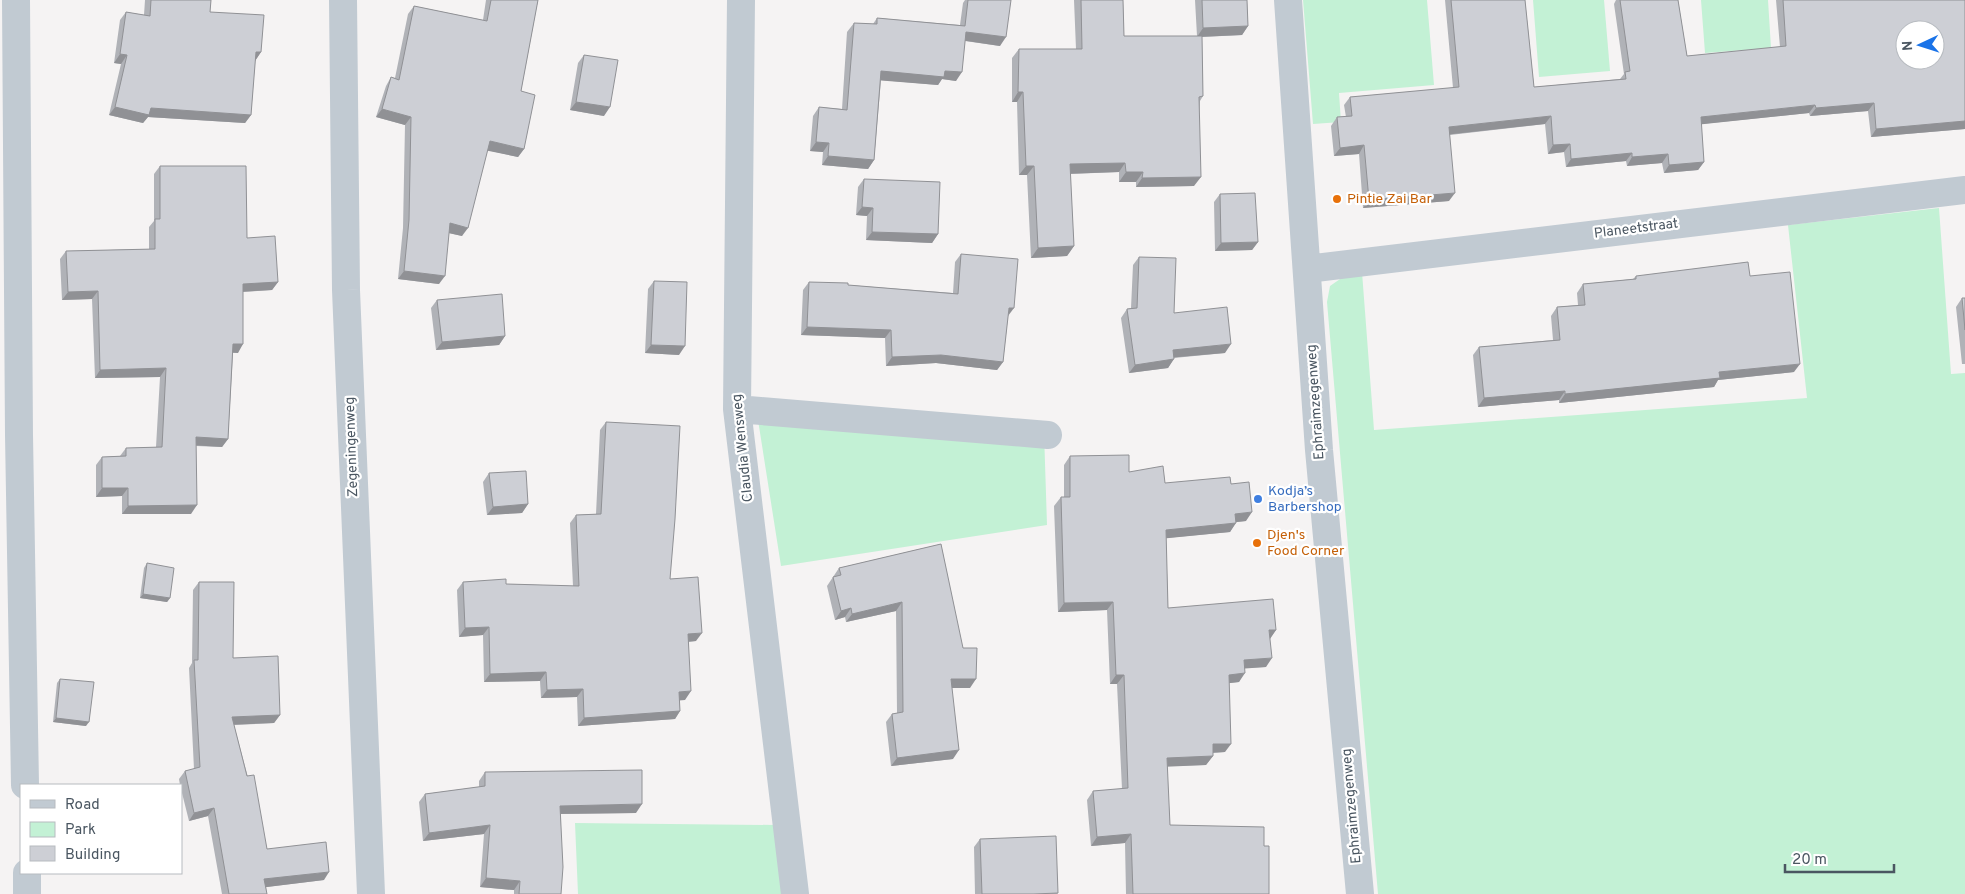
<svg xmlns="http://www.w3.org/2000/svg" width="1965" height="894" font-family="Overpass,sans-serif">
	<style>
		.green { fill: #c3f1d5 }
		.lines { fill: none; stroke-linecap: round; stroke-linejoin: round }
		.minor { stroke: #c1cad2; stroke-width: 28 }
		.wall { fill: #b0b2b7 }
		.shaded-wall { fill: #909195 }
		.building { fill: #cdcfd5; stroke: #909195; fill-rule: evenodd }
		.food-dot { fill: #e8710a; stroke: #fff; stroke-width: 2 }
		.shop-dot { fill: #3f7fe0; stroke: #fff; stroke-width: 2 }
		.labels { text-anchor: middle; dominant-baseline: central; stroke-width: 4.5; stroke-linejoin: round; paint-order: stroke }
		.food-label { font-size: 14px; fill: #c56008; stroke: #fff; text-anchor: start }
		.street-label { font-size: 14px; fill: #4a5661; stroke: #fff }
		.shop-label { font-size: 14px; fill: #366cbe; stroke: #fff; text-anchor: start }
	</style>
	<rect width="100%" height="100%" fill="#f5f3f3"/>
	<path class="green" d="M1303,0H1427L1434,85L1339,93L1341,122L1313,124Z
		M1533,0H1604L1610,71L1539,77Z
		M1701,0H1768L1771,48L1705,53Z
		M1939,208L1951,374L1965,373V894H1378L1327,302L1330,286L1343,277L1362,272L1374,430L1807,398L1788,225Z
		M755,401L1044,432L1047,525L781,566Z
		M575,823L775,825L782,894H578Z"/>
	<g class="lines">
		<path class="minor" d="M16,0L19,435L25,785
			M343,0L346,290L371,894
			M741,0L737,409L795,894
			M1288,0L1319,450L1360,894
			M1307,269L1965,190
			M737,409L1048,435
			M27,873V894"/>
	</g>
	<path class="wall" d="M145,0H211L210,12L261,52L255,61L251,115L245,123L148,117L143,123L109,115L121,64L114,63L120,20L126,12L144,15Z
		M486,0H538L521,91L524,149L518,157L487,150L462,236L449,233L439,284L398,279L403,228L405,125L376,117L386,86L391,77L395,78L408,14L414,6L483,20Z
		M965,0H1007L1000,46L965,41L956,81L942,79L938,85L881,80L874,160L868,169L822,165L823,152L810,151L813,116L819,107L842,109L847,32L854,23L873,24L877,18L960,25L963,3Z
		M1074,0H1123L1124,36H1197L1195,0H1247L1248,26L1242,35L1202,37L1203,96L1200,101L1194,186L1136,187V182H1119V172L1070,174L1074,246L1067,256L1031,258L1027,175H1019L1017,102H1012V58L1019,49H1076Z
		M1445,0H1525L1534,87L1620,79L1624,74L1614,4L1616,0H1678L1687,56L1780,47L1776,0H1965V129L1871,137L1868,111L1810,116L1809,113L1701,124L1704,162L1698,170L1664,173L1662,163L1627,166L1626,161L1566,167L1564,152L1548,154L1545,124L1450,135L1449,201L1363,208L1359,154L1334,156L1331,126L1337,117H1346L1344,105L1350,97L1453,88Z
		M584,55L604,116L570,110L578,63Z
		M160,166L247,238L278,282L272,290L243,292L238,353H233L228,439L222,447L196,446L191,514H122V496L96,497V465L102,457L120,456L126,448L156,447L160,377L95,378L92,299L62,300L60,259L66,251L149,249V227L154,221V174Z
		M864,179L938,234L932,243L866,240L867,216L856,215L858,187Z
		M1220,194L1258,242L1252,250L1215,251L1214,202Z
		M961,254L1008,316L1003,362L997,370L936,363L886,366L885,338L801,335L803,290L809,282L953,293L955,262Z
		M1139,257L1174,313L1225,353L1174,358L1168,368L1129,373L1121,318L1127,309L1131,308L1133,265Z
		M1636,276H1750L1794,372L1718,380L1714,387L1559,403V400L1478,407L1473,355L1479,347L1553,340L1551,316L1557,307L1578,305L1577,293L1583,284L1633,279Z
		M654,281L679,355L645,353L648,289Z
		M1962,298H1965V364H1962L1956,307Z
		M437,300L505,336L499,345L436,350L431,308Z
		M606,422L670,579L696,641L689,642L685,700H680V711L675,719L578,726L577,697L541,698L540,681L484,682L483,635L459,637L457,590L463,582L506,584L573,586L570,523L576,515L596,514L600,430Z
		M1070,456L1129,472L1165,483L1231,484L1246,521L1236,522L1230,532L1166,538L1168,608L1276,630L1270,638L1266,667L1245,668L1239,682L1229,683L1225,752L1213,753V756L1206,765L1167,766L1170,825L1264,846L1269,894H1126L1125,843L1091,846L1087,800L1093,791L1122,789L1117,684H1110L1107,610L1058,612L1054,506L1061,497H1064V465Z
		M489,473L528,504L522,513L487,515L483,482Z
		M941,544L970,688H952L953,759L891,766L886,722L892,714L897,713L896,611L846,622L845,617L835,620L827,586L839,568Z
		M147,563L170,598L167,602L140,598L144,568Z
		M199,582L233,658L280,715L274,723L234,725L267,849L324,880L266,887L267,894H222L208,816L189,821L181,789V785H180L179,779L185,771L194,769L189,668L192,663L193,590Z
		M60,679L86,726L53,722L57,683Z
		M485,772L636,813L561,814V894H514V890L480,887L484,834L423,841L419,802L425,794L479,787V781Z
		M980,839L1058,893L1057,894H975L974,847Z"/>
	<path class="shaded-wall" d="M1248,26L1242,35L1197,37L1203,28Z
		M966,32L1006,37L1000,46L960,40Z
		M256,52H261L255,61H250Z
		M120,54L127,55L121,64L114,63Z
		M881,71H945L962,72L956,81L942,79L938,85L875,80Z
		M1018,92H1023L1017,102H1012Z
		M576,102L610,107L604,116L570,110Z
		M1874,103L1868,111L1810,116L1816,108Z
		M1815,105L1809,113L1695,125L1701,117Z
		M115,107L151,108L251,115L245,123L148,117L143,123L109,115Z
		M382,109L411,117L405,125L376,117Z
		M1551,116L1545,124L1444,135L1449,127Z
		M1965,121V129L1871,137L1876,129Z
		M490,141L524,149L518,157L484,150Z
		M816,142L829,143L823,152L810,151Z
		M1570,144L1564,152L1548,154L1553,145Z
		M1364,145L1359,154L1334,156L1340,148Z
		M1632,153L1626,161L1566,167L1571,159Z
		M1668,154L1662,163L1627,166L1632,157Z
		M828,156L874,160L868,169L822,165Z
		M1704,162L1698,170L1664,173L1669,165Z
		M1125,163L1119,172L1063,174L1070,164Z
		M1026,166H1034L1027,175H1019Z
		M1126,172H1143L1136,182H1119Z
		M1201,177L1194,186L1136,187L1142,178Z
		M1455,193L1449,201L1363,208L1369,200Z
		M862,207L873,208L867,216L856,215Z
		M450,223L468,228L462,236L444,232Z
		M872,232L938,234L932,243L866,240Z
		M1258,242L1252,250L1215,251L1221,243Z
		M1074,246L1067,256L1031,258L1038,248Z
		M404,271L445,276L439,284L398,279Z
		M278,282L272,290L237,292L243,284Z
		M98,291L92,299L62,300L68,292Z
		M1009,308H1014L1008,316Z
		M807,327L891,330L885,338L801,335Z
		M505,336L499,345L436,350L442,342Z
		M233,344H243L238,353L227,352Z
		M1231,344L1225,353L1167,358L1173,350Z
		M651,345L685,346L679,355L645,353Z
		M941,355L1003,362L997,370L936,363L886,366L892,357Z
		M1174,359L1168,368L1129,373L1135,365Z
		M1800,364L1794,372L1718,380L1714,387L1559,403L1565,394L1719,372Z
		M166,368L160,377L95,378L100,370Z
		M1565,391L1559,400L1478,407L1484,398Z
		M196,437L228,439L222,447L190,445Z
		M102,488H128L122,496L96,497Z
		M528,504L522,513L487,515L493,507Z
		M197,505L191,514H122L128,506Z
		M1252,512L1246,521L1228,523L1235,514Z
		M1236,523L1230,532L1159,539L1166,530Z
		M143,594L170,598L167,602L140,598Z
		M902,602L896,611L846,622L852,614Z
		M1113,602L1107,610L1058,612L1064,603Z
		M851,608L845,617L835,620L841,611Z
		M489,627L483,635L459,637L465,628Z
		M1269,630H1276L1270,639Z
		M702,633L696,641L682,642L688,634Z
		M1272,658L1266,667L1238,669L1244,660Z
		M546,672L540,681L484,682L490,674Z
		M1245,673L1239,682L1222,684L1229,675Z
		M1116,675H1124L1117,684H1110Z
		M951,679H976L970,688H945Z
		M583,689L577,697L541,698L547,690Z
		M691,691L685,700L673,701L679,692Z
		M680,711L675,719L578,726L584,718Z
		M280,715L274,723L226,725L232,717Z
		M56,718L89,722L86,726L53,722Z
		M1213,744H1231L1225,752L1206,753Z
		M959,750L953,759L891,766L897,758Z
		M1213,756L1206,765L1160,767L1167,758Z
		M642,804L636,813L554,814L560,806Z
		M214,808L208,816L189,821L194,813Z
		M490,825L484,834L423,841L429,833Z
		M1131,834L1125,843L1091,846L1097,837Z
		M329,872L324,880L259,888L264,879Z
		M486,878L520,881L514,890L480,887Z"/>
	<path class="building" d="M151,0H211L210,12L264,15L261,52H256L251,115L151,108L149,115L115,107L127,55L120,54L126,12L150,16Z
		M491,0H538L521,91L535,95L524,149L490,141L468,228L450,223L445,276L404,271L409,220L411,117L382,109L391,77L399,80L414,6L487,21Z
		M968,0H1011L1006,37L966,32L962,72L945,71L944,77L881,71L874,160L828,156L829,143L816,142L819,107L847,110L854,23L877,24V18L965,26Z
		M1081,0H1123L1124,36H1202L1203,96L1199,97L1201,177L1142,178L1143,172H1126L1125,163L1070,164L1074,246L1038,248L1034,166H1026L1023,92H1018L1019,49H1082Z
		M1202,0H1247L1248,26L1203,28Z
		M1451,0H1525L1534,87L1626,79L1625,72L1630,71L1620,0H1678L1687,56L1786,46L1783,0H1965V121L1876,129L1874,103L1816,108L1815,105L1701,117L1704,162L1669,165L1668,154L1632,157V153L1571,159L1570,144L1553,145L1551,116L1449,127L1455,193L1369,200L1364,145L1340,148L1337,117L1352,116L1350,97L1459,87ZM1905,30H1935V60H1905Z
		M584,55L618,60L610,107L576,102Z
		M160,166H246L247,238L275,236L278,282L243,284V344H233L228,439L196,437L197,505L128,506V488H102V457L126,456V448L162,447L166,368L100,370L98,291L68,292L66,251L155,249V219H160Z
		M864,179L940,182L938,234L872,232L873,208L862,207Z
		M1255,193L1258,242L1221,243L1220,194Z
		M961,254L1018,259L1014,308H1009L1003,362L941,355L892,357L891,330L807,327L809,282L848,283V285L958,294Z
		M1139,257L1176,258L1174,313L1227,307L1231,344L1173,350L1174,359L1135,365L1127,309L1137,308Z
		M1748,262L1750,276L1790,272L1800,364L1719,372L1720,378L1565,394V391L1484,398L1479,347L1560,340L1557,307L1585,305L1583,284L1636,279V276Z
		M654,281L687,282L685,346L651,345Z
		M502,294L505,336L442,342L437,300Z
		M1962,298H1965V330Z
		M606,422L680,426L675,519L670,579L698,577L702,633L688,634L691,691L679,692L680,711L584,718L583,689L547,690L546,672L490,674L489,627L465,628L463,582L506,579V584L579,586L576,515L601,514Z
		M1129,455V472L1163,466L1165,483L1230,477L1231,484L1249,482L1252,512L1235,514L1236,523L1166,530L1168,608L1273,599L1276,630H1269L1272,658L1244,660L1245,673L1229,675L1231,744H1213V756L1167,758L1170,825L1264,827V846H1269V894H1133L1131,834L1097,837L1093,791L1128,788L1124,675H1116L1113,602L1064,603L1061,497H1070V456Z
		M526,471L528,504L493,507L489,473Z
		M941,544L963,648H977L976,679H951L959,750L897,758L892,714L903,712L902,602L852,614L851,608L841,611L833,577L841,575L839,568Z
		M147,563L174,568L170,598L143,594Z
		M199,582H234L233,658L278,656L280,715L232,717L247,776L254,775L267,849L326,842L329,872L264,879L267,894H229L214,808L194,813L185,771L200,767L194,660H198Z
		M60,679L94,682L89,722L56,718Z
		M642,770V804L560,806L563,867L561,894H519L520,881L486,878L490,825L429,833L425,794L485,786V772Z
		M1056,836L1058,893L1034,894H982L980,839Z"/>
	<g class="food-dot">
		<circle cx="1337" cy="199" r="5"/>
		<circle cx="1257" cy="543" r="5"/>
	</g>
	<circle class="shop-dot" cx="1258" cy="499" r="5"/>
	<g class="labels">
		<g class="food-label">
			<text x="1347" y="199">Pintie Zai Bar</text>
			<text x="1267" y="535">Djen's<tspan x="1267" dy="16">Food Corner</tspan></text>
		</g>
		<g class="street-label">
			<text transform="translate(1636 229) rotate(-7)">Planeetstraat</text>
			<text transform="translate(1316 402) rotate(-94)">Ephraimzegenweg</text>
			<text transform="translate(352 447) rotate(-92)">Zegeningenweg</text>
			<text transform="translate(743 448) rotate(-96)">Claudia Wensweg</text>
			<text transform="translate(1352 806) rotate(-95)">Ephraimzegenweg</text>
		</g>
		<g class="shop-label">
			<text x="1268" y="491">Kodja’s<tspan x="1268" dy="16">Barbershop</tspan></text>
		</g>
	</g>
	<rect x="20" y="784" width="162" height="90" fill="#ffffff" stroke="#b7bbc0"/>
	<rect x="30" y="800" width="25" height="8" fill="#c1cad2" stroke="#b7bbc0"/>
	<text x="65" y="809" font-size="15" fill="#4a5661">Road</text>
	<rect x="30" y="822" width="25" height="15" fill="#c3f1d5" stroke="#b7bbc0"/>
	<text x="65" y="834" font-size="15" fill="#4a5661">Park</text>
	<rect x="30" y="846" width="25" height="15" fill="#cdcfd5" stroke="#b7bbc0"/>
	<text x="65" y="859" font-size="15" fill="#4a5661">Building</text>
	<g transform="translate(1920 45) rotate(266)"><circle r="24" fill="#ffffff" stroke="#b7bbc0"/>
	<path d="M0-4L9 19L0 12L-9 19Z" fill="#1a73e8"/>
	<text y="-8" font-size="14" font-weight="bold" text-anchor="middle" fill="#4a5661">N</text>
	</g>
	<path d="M1785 864v8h109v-8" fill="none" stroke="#4a5661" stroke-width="2.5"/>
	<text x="1792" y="864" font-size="15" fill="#4a5661" stroke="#ffffff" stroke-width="4" paint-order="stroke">20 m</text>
</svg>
